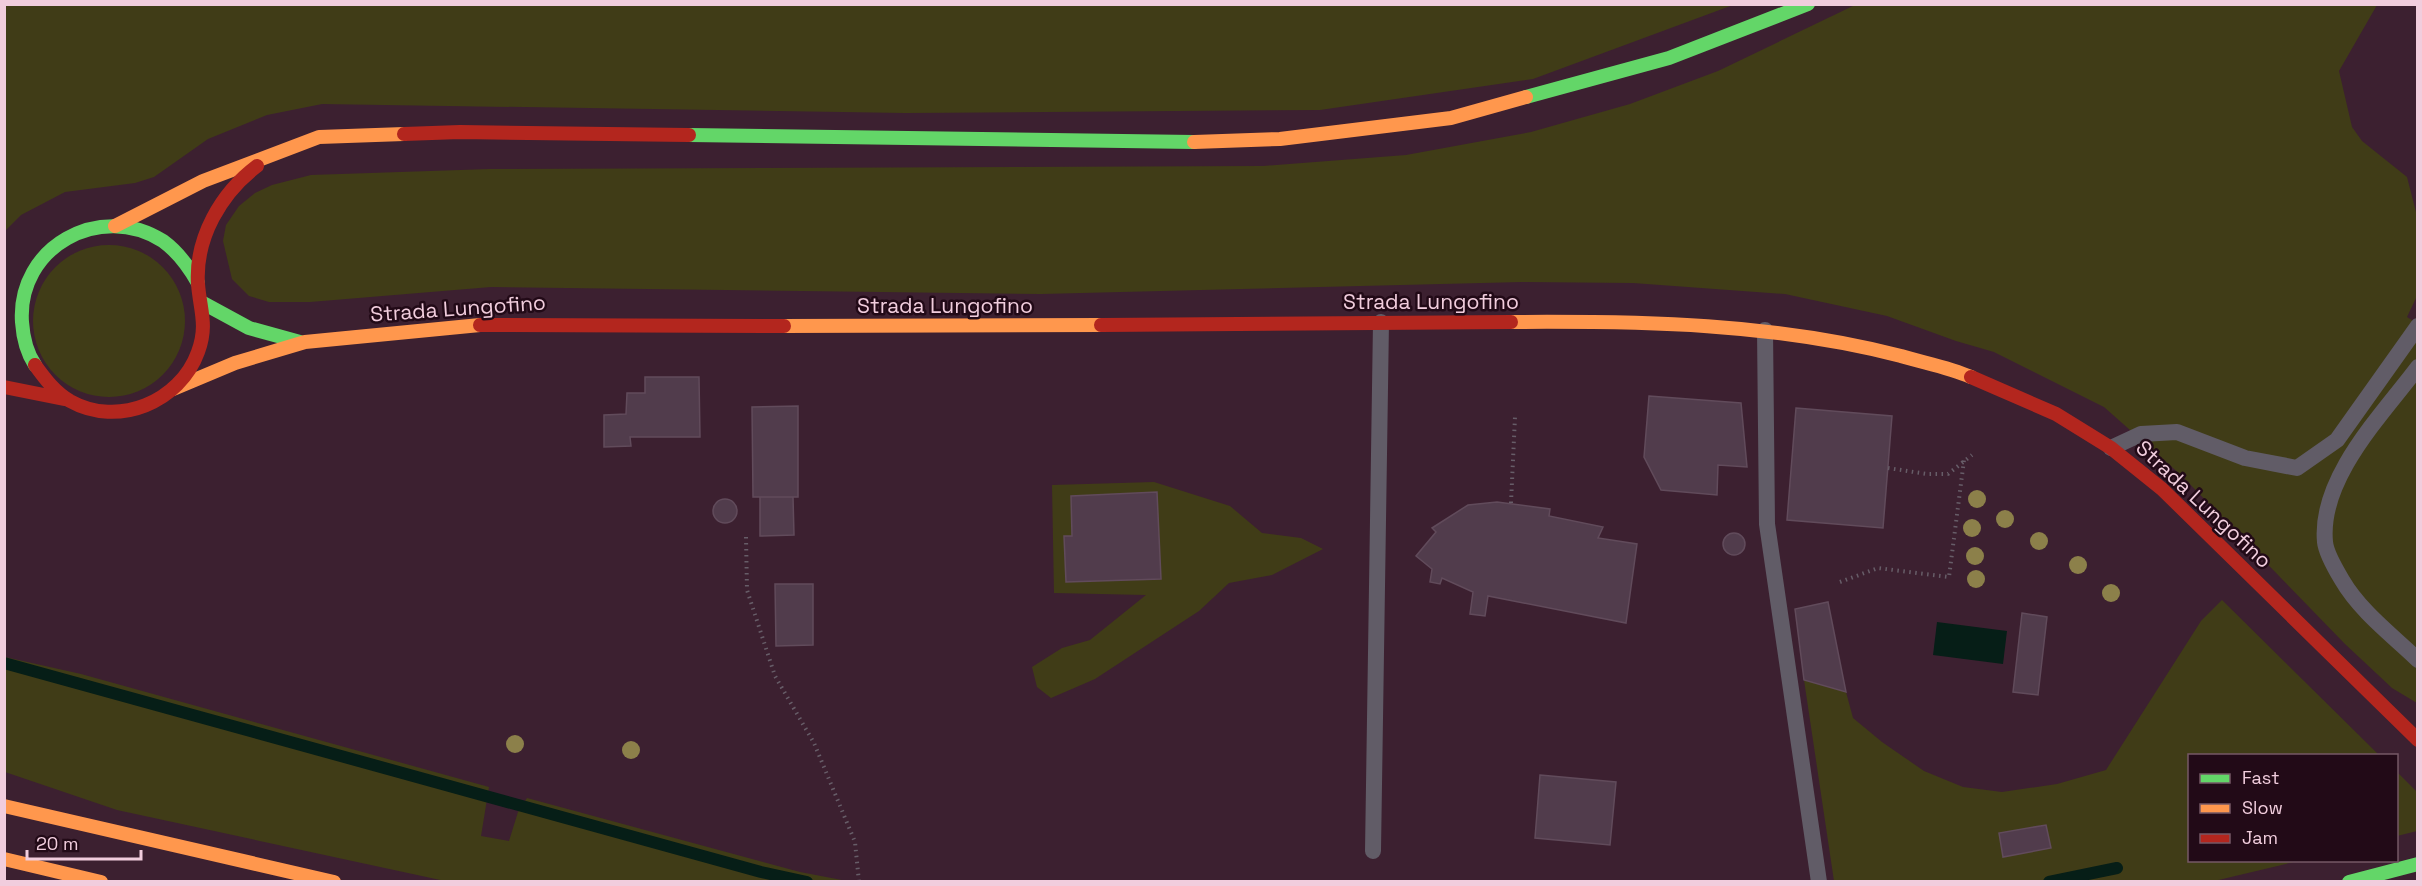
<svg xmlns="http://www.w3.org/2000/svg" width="2422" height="886" font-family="'Space Grotesk',sans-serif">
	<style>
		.green { fill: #403c17 }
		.water { fill: #061e17 }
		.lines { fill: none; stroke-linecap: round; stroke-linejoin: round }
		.stream { stroke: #061e17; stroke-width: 12 }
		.building { fill: #513c4c; stroke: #614b5b; stroke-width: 1.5 }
		.path { stroke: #675d68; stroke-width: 4; stroke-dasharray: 1.5 4.5; stroke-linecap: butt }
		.lane { stroke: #615c67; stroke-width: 16 }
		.fast { stroke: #63d668; stroke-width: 14 }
		.slow { stroke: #ff974d; stroke-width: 14 }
		.jam { stroke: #b3261e; stroke-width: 14 }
		.tree { fill: #8c804a }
		.labels { text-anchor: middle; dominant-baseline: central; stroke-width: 5; stroke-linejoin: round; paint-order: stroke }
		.street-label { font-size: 21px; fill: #f1cddd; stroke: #220a17 }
	</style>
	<rect width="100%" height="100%" fill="#3c2030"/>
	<path class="green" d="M4,5H1733L1533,79L1320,110L905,113L322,104L267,115L208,139L154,177L135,183L65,192L21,215L5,231Z
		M1855,5H2377L2339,71L2352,127L2362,141L2407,177L2417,216V296L2407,317L2418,324L2417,703L2392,688L2345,644L2182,476L2104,407L1994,352L1956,341L1887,316L1785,294L1633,283L1522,282L1041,294L491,287L310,302H269L249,296L232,279L223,241L226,225L239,206L255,193L272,185L311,175L490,169L1263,166L1406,155L1531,132L1630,104L1718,71Z
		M33 321a76 76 0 1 1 152 0a76 76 0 1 1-152 0Z
		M1154,482L1230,506L1262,533L1301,538L1323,549L1272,575L1229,583L1199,611L1095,679L1051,698L1037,687L1032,667L1062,648L1090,640L1146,595L1054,593L1052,485Z
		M2222,600L2379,755L2190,756V860L2298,861L2210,882L1834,881L1804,680L1846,692L1853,718L1882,742L1924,771L1963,787L2002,792L2057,784L2106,770L2201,621Z
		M5,657L81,674L489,787L481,836L509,841L518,812L527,798L800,872L847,881H445L117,810L5,772Z
		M2397,772L2418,793L2417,831L2397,836Z"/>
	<path class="water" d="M1937,622L2007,631L2003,664L1933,655Z"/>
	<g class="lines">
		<path class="stream" d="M4,663L761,872L807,882
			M2049,882L2117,868"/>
	</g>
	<path class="building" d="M645,377H699L700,437H630L631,446L604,447V415L626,414L627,393H645Z
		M1649,396L1741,403L1747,467L1718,465L1717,495L1661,490L1644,457Z
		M798,406V497H753L752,407Z
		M1796,408L1892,416L1883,528L1787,520Z
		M1157,492L1161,579L1066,582L1064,536H1072L1071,496Z
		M760,497H793L794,535L760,536Z
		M713 511a12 12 0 1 1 24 0a12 12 0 1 1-24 0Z
		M1497,502L1550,509L1549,516L1603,527L1598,538L1637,544L1626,623L1488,596L1485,616L1470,614L1473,592L1442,578L1440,584L1430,582L1432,569L1416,556L1436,532L1432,528L1468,505Z
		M1723 544a11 11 0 1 1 22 0a11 11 0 1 1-22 0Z
		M775,584H813V645L776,646Z
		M1828,602L1846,692L1804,680L1795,609Z
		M2022,613L2047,617L2038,695L2013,692Z
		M1540,775L1616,782L1610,845L1535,838Z
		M2046,825L2051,848L2003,857L1999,833Z"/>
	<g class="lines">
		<path class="path" d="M1888,468L1927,474H1948L1972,455
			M1511,503L1515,417
			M746,537L747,590L775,676L814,743L855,842L859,882
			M1840,582L1878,568L1949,577L1964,460"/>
		<path class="lane" d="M1765,330L1767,524L1819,882
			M2418,367C2382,415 2319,478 2325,542C2326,553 2336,570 2342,580C2360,611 2392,635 2418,660
			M2111,448L2141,434L2177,432L2245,458L2297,468L2337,440L2418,326
			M1373,851L1381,322"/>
		<path class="fast" d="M1526,97L1669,58L1808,4
			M689,135L1194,142
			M203,303L249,328L300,342
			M35,365C27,353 23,337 22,322C17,247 100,201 163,241C178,252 189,267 198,283
			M2349,882L2418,864"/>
		<path class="slow" d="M1194,142L1280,139L1451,118L1526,97
			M115,226L203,181L319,137L404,134
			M1511,322C1642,321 1774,323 1901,356C1924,363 1948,367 1971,377
			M784,326L1101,325
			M173,389L235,363L305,342L480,325
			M4,806L334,882
			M4,859L101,882"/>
		<path class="jam" d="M404,134L460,132L689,135
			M480,325L784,326
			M1101,325L1511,322
			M35,365C45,379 55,392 70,401C118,428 180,402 198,352C208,325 200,310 198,284C195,238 221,193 257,166
			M1971,377L2056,414L2111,448L2162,489L2418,740
			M4,387L64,399"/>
	</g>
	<g class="tree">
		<circle cx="1977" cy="499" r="9"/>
		<circle cx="2005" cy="519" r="9"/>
		<circle cx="1972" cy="528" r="9"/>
		<circle cx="2039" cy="541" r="9"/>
		<circle cx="1975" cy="556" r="9"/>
		<circle cx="2078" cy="565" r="9"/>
		<circle cx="1976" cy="579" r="9"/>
		<circle cx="2111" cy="593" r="9"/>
		<circle cx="515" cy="744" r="9"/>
		<circle cx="631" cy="750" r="9"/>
	</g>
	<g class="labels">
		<g class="street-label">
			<text x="1431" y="301">Strada Lungofino</text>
			<text x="945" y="305">Strada Lungofino</text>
			<text transform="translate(458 308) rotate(-4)">Strada Lungofino</text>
			<text transform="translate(2204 504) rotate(43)">Strada Lungofino</text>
		</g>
	</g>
	<rect width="2422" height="886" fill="none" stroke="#f1cddd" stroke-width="12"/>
	<rect x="2188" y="754" width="210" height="108" fill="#220a17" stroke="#755866" stroke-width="1.5"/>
	<rect x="2200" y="774" width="30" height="9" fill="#63d668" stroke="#755866" stroke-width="1.5"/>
	<text x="2242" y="784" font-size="18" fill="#f1cddd">Fast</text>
	<rect x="2200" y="804" width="30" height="9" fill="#ff974d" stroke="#755866" stroke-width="1.5"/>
	<text x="2242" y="814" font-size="18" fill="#f1cddd">Slow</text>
	<rect x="2200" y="834" width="30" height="9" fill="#b3261e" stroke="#755866" stroke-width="1.5"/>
	<text x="2242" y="844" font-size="18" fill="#f1cddd">Jam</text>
	<path d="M27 850v9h114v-9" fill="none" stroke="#f1cddd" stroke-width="3"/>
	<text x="36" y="850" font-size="18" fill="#f1cddd" stroke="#220a17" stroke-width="4.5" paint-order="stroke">20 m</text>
</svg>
